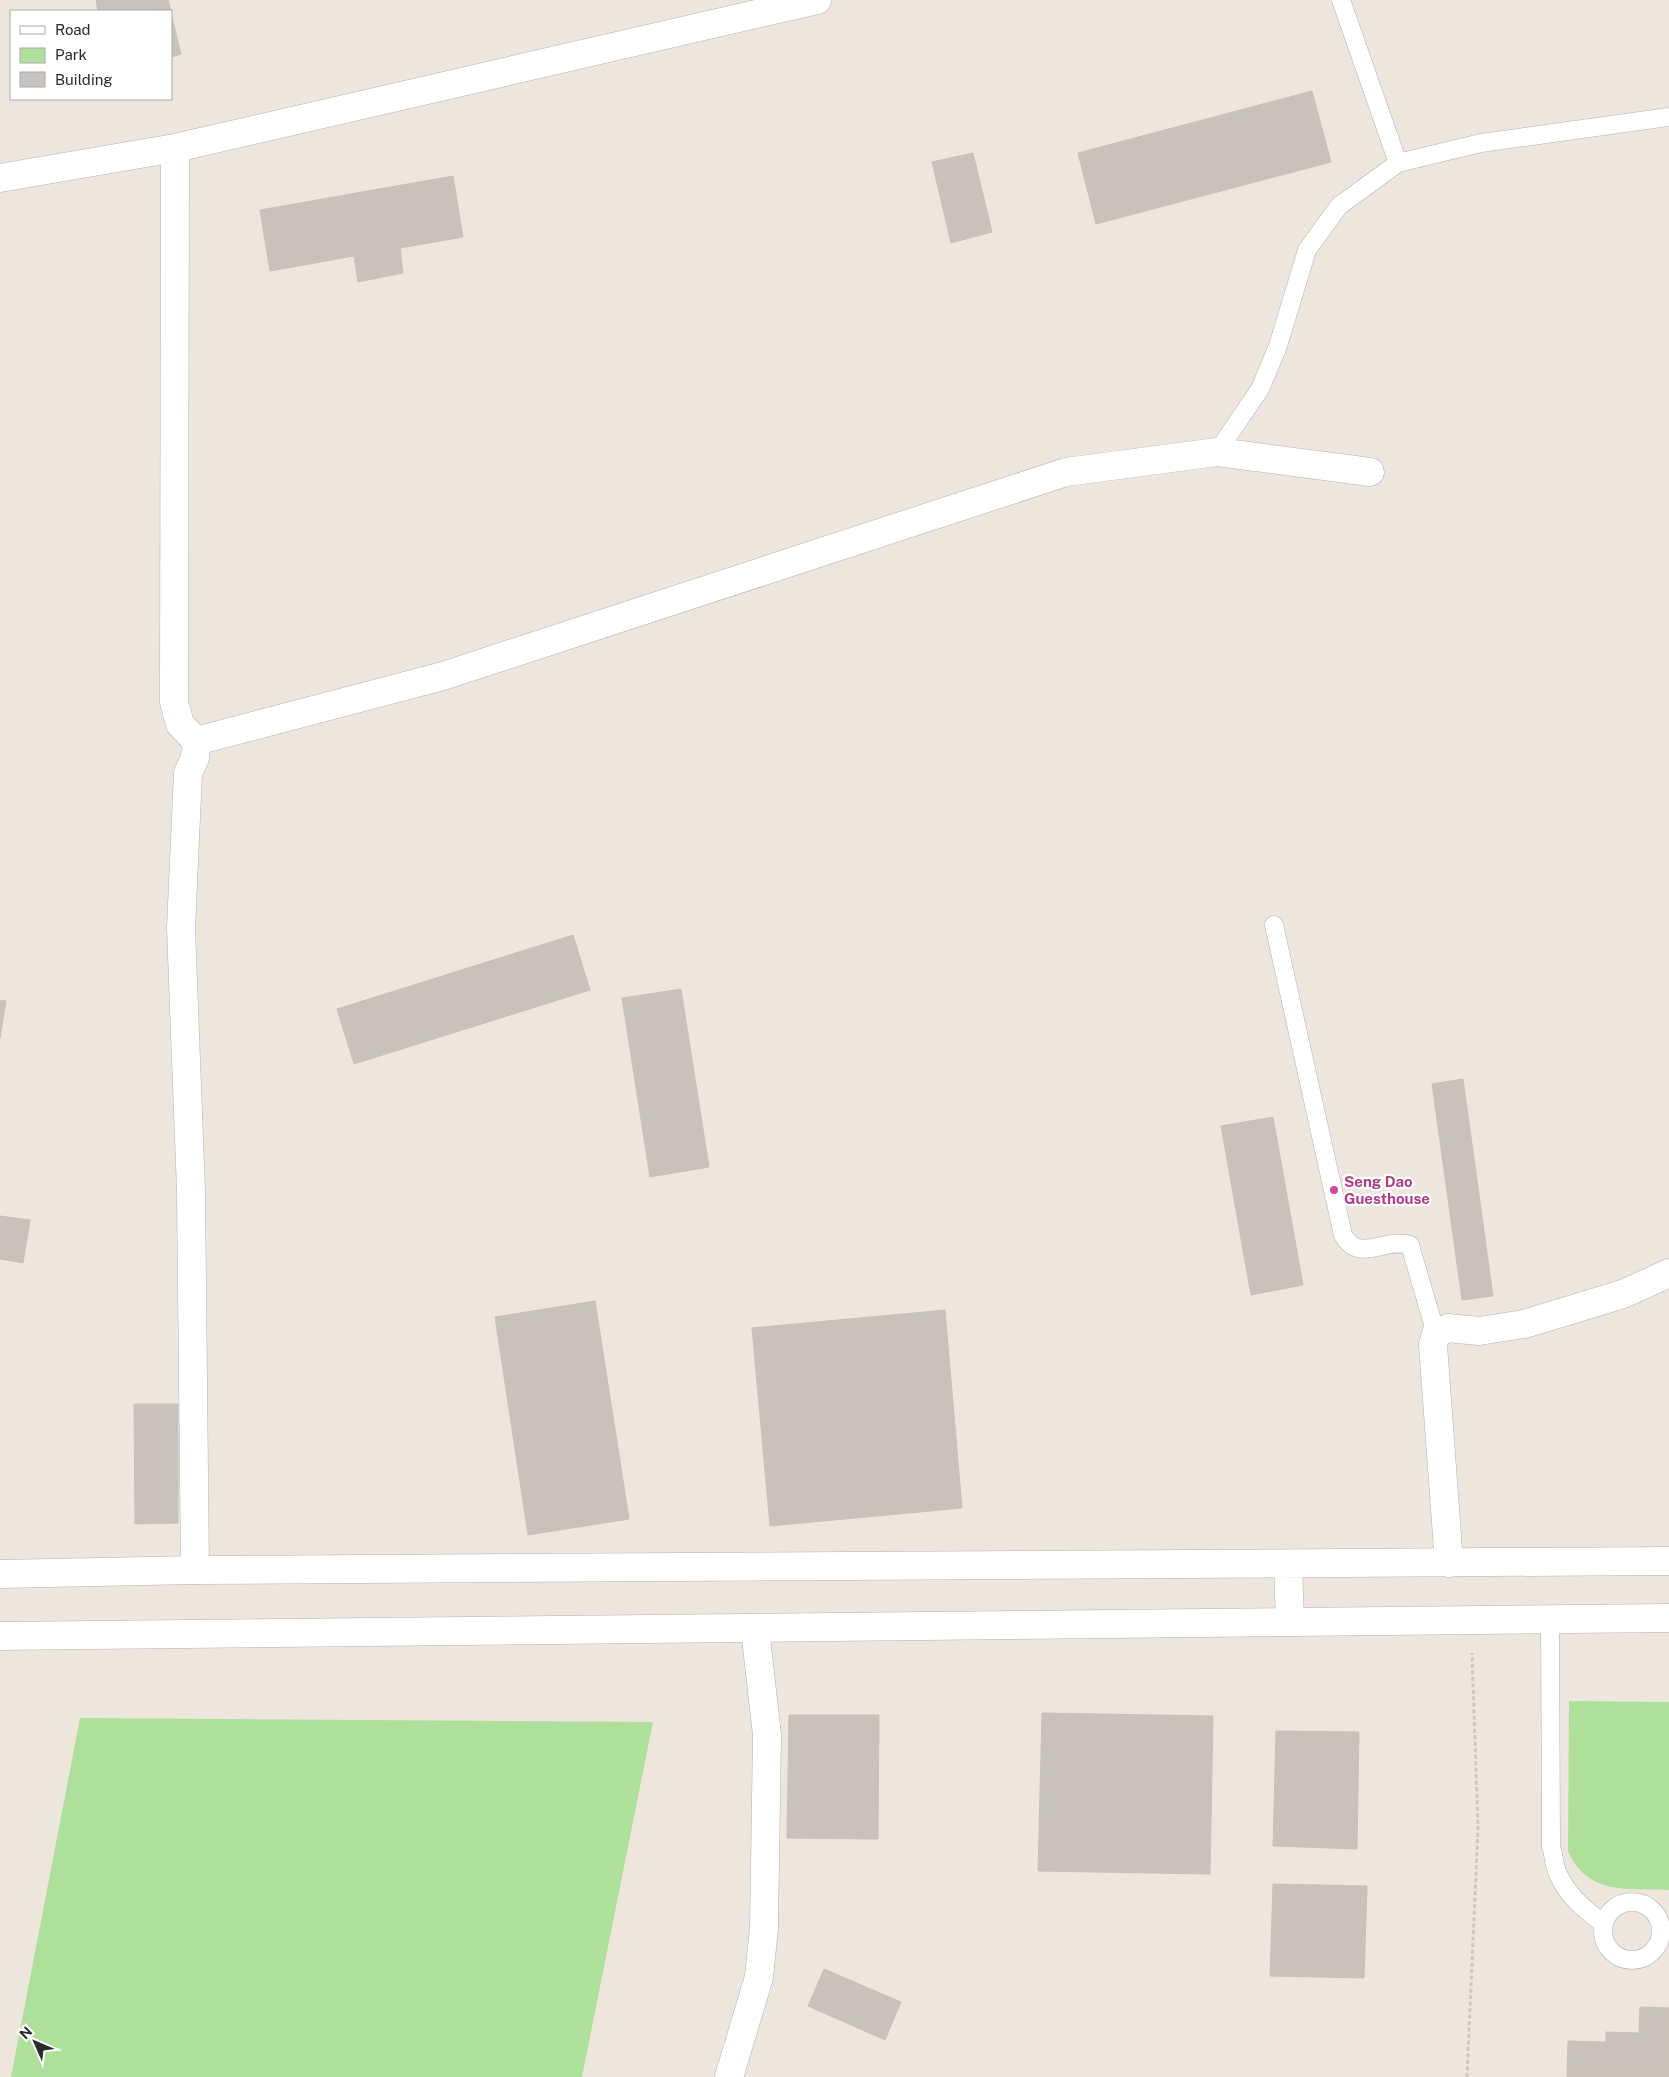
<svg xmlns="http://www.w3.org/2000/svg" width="1669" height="2077" font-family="'Public Sans',sans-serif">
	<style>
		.green { fill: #aee09c }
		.building { fill: #c7c3bc; stroke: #c7c2b7 }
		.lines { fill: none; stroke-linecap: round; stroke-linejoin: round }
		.service-casing { stroke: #b0b2bd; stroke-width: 19 }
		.minor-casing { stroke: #b0b2bd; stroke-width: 29 }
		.secondary-casing { stroke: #b0b2bd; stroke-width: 29 }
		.path { stroke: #c8c8c8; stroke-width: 3; stroke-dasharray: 4 2.5; stroke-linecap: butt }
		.service { stroke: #fff; stroke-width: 18 }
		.minor { stroke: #fff; stroke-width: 28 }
		.secondary { stroke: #fff; stroke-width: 28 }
		.hotel-dot { fill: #d1479c; stroke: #fff; stroke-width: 2 }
		.labels { text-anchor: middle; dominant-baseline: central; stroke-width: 4.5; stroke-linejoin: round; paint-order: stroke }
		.hotel-label { font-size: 15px; font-weight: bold; fill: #b23c85; stroke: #fff; text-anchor: start }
	</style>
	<rect width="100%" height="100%" fill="#ece6dd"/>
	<path class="green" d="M1569,1701L1669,1702V1890C1627,1888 1588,1896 1568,1851Z
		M80,1718L653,1722L582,2077H11Z"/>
	<path class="building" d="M96,0H168L171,11H98Z
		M171,14L181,54L171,57Z
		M1312,91L1331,162L1096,224L1078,153Z
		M973,153L992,232L951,243L932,162Z
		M453,176L463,237L400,248L403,273L358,282L354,256L270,271L260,210Z
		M573,935L590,990L354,1064L337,1009Z
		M681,989L709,1167L650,1177L622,998Z
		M0,1000L6,1001L0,1038Z
		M1463,1079L1493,1296L1462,1300L1432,1084Z
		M1273,1117L1303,1285L1251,1295L1221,1126Z
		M0,1216L30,1220L23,1263L0,1259Z
		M595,1301L629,1519L528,1535L495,1317Z
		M945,1310L962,1508L770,1526L752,1328Z
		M134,1404H178V1523L135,1524Z
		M1042,1713L1213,1716L1210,1874L1038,1871Z
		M789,1715H879L878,1839L787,1838Z
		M1276,1731L1359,1732L1357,1849L1273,1846Z
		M1273,1884L1367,1886L1364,1978L1270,1976Z
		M824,1969L901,2002L885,2040L808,2006Z
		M1640,2007L1669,2008V2077H1567L1568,2041L1606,2042V2032L1639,2033Z"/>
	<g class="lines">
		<defs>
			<path id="service" d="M1341,0L1398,163
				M1217,452L1260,389L1278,346L1307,250L1339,206L1398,163L1481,143L1669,117
				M1274,925L1343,1235C1359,1264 1385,1237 1410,1245L1436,1334
				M1550,1619L1551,1846C1554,1855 1554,1868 1559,1876C1568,1896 1586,1911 1604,1924
				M1603 1931a29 29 0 1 1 58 0a29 29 0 1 1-58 0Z"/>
			<path id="minor" d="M175,148L174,702L180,724L196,741L195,758L188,773L181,928L191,1191L195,1570
				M0,178L175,148L817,0
				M196,741L443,676L1066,472L1217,452L1370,472
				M1449,1563L1433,1345L1436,1334L1448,1328L1479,1331L1524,1324L1623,1294L1669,1273
				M729,2077L759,1977L764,1928L767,1735L755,1629"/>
			<path id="secondary" d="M1288,1564L1290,1622
				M0,1574L195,1570L1669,1561
				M0,1636L1669,1618"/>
		</defs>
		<use href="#service" class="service-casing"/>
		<use href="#minor" class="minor-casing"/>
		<use href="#secondary" class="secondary-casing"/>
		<path class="path" d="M1467,2077L1478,1828L1472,1653"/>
		<use href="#service" class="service"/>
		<use href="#minor" class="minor"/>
		<use href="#secondary" class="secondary"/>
	</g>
	<circle class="hotel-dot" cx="1334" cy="1190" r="5"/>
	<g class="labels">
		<g class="hotel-label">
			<text x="1344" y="1181">Seng Dao<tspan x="1344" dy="17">Guesthouse</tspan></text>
		</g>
	</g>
	<rect x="10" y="10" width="162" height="90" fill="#ffffff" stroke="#aaaaaa"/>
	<rect x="20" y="26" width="25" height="8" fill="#ffffff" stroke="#aaaaaa"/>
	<text x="55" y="35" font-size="15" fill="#2a2a2a">Road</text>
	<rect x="20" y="48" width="25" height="15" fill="#aee09c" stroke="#aaaaaa"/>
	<text x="55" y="60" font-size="15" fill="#2a2a2a">Park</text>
	<rect x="20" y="72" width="25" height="15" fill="#c7c3bc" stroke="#aaaaaa"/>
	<text x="55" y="85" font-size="15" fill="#2a2a2a">Building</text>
	<g transform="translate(35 2042) rotate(315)" stroke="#ffffff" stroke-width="4" paint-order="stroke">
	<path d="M0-4L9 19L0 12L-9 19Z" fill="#2a2a2a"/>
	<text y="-8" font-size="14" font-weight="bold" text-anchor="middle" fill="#2a2a2a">N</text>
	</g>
</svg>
